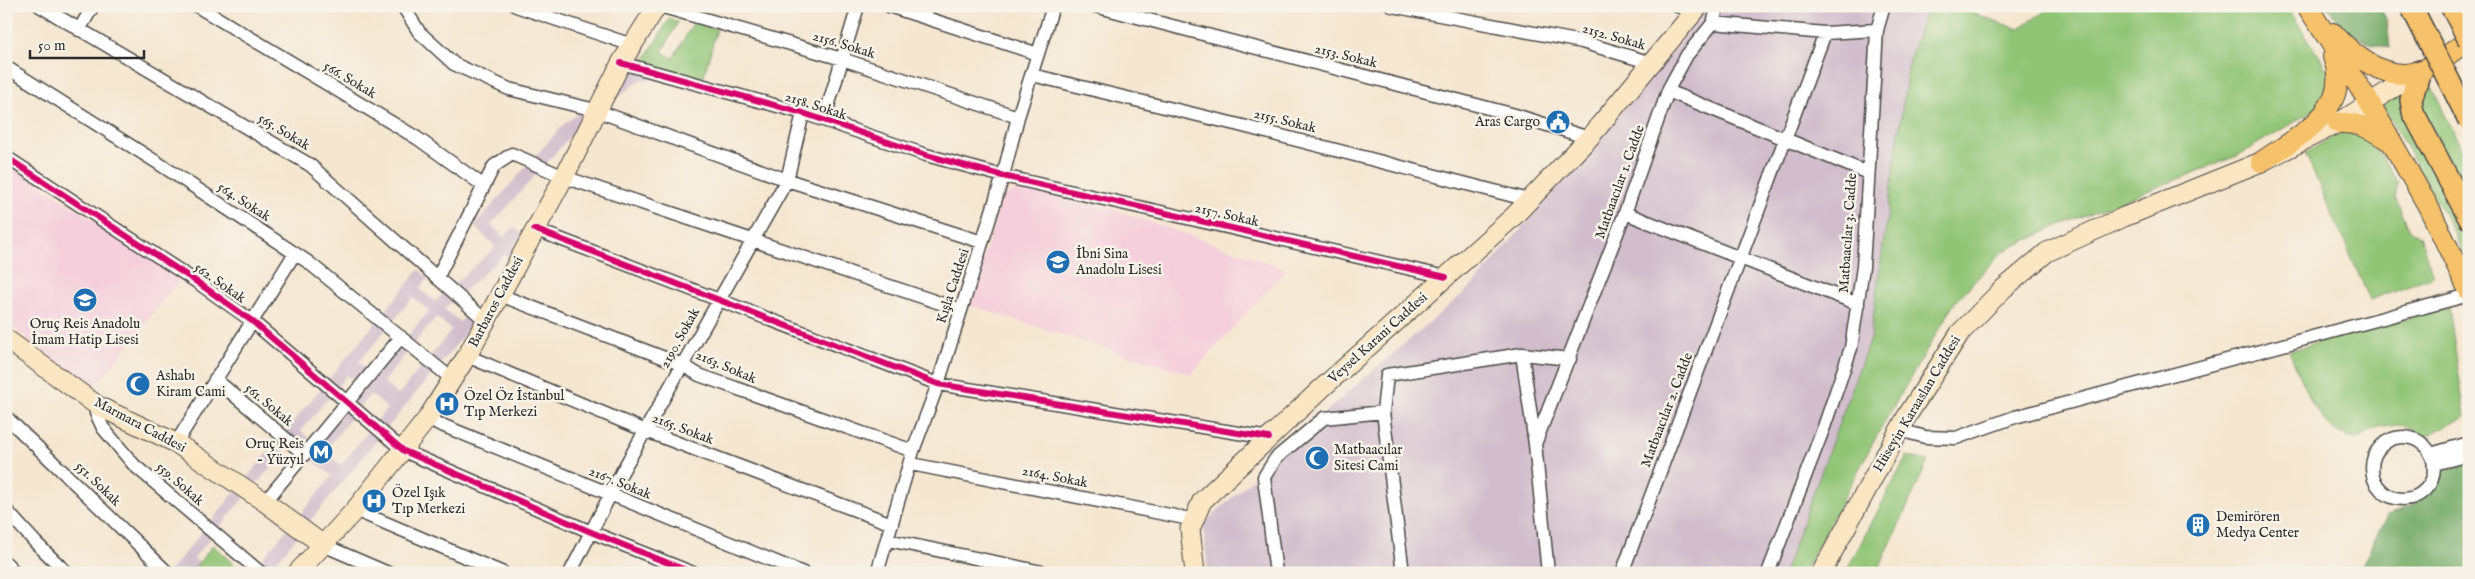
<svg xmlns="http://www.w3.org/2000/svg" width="2475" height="579" font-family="'IM FELL English',serif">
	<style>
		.built { fill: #f5cfdc }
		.industrial { fill: #d1bdcc; fill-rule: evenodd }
		.green { fill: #91c576; stroke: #5e7850 }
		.forest { fill: #74aa67; stroke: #506a49 }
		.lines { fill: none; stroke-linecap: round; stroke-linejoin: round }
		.minor-casing { stroke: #494744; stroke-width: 15 }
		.secondary-casing { stroke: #494744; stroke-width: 21 }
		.primary-casing { stroke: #494744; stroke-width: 22 }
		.trunk-casing { stroke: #494744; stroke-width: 24 }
		.minor { stroke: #fff; stroke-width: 12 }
		.secondary { stroke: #fbe6c4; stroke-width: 19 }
		.primary { stroke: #f5c16b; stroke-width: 20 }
		.trunk { stroke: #f5c16b; stroke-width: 21 }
		.trunk-bridge-casing { stroke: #494744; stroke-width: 24; stroke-linecap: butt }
		.trunk-bridge { stroke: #f5c16b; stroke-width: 21 }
		.cycleway-casing { stroke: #f7f3e8; stroke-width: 9 }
		.cycleway { stroke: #d6006c; stroke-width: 6 }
		.labels { text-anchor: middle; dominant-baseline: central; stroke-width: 5; stroke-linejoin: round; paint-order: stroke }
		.street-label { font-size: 14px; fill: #2b2b2b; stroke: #f7f3e8 }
		.poi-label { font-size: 14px; fill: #2b2b2b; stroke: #f7f3e8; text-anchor: start }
	</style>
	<rect width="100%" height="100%" fill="#f7f3e8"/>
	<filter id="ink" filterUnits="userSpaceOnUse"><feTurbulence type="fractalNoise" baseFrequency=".02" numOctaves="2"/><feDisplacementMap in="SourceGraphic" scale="10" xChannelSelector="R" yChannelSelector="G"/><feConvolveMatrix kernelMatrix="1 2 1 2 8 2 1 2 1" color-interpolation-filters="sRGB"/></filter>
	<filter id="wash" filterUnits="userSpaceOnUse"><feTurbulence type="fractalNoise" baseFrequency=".0096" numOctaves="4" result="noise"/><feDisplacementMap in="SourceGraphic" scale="20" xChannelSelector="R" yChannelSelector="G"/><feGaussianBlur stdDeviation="1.12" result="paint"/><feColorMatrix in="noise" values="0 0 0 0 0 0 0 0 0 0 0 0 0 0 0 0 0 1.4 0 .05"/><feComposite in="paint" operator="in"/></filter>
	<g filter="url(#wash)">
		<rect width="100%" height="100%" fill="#f5e6d0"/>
		<path class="built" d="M6,162L181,278L94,388L6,323Z
			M1019,188L1116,210L1287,269L1191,374L1075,339L969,305L1002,198Z"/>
		<path class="industrial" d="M1706,6H1928L1909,61L1870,339L1784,573H1208L1203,524L1347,393L1472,286L1677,47Z
			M647,57L655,64L654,75L648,80H640L573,133L491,225L504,237L514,227L523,236L513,246L515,249L507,257L504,255L444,309L460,322L470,309L479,317L267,573H250L288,528L247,494L194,558L211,573H191L186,569L183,573H168L419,270L428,278L419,289L435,301L496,247L474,226L564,124L633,72L636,61ZM413,297L429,311L374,376L359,362ZM436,317L452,330L398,395L383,382ZM347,375L363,388L317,445L301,431ZM370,394L387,408L341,465L325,451ZM291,442L332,476L296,520L255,486Z"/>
		<path class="green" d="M1928,6H1952L2018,29L2053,6H2287L2329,73L2327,95L2314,110L2237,156L2060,225L2002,252L1955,302L1881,428L1803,573H1784L1870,339L1909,60Z
			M670,18L678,22L662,52L673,58L694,22L717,29L703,79L643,62Z
			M2426,74L2469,165V200L2418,100Z
			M2400,94L2404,117L2469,237V274L2455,234L2382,104Z
			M2349,128L2372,141L2398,183L2395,198L2410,230L2420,236L2433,276L2370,300L2305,153Z
			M2449,307L2465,417L2424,437L2403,424L2379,428L2355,439L2334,431L2313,405L2289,351Z
			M1907,456L1928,461L1877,573H1845Z
			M213,545L243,573H194L192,571Z"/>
		<path class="forest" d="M2327,6H2379L2387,20L2390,48L2372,44L2342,27Z
			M2469,459V573H2358L2387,515C2417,507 2426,497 2439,469Z"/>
	</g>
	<g filter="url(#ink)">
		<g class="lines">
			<defs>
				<path id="minor" d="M40,6L310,165L486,321
					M197,6L417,138L484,186
					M403,6L419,32L454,64L509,89L595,110L787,180L982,242
					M516,6L632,45
					M660,6L842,59L1018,117
					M889,6L1038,54
					M1095,6L1515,115L1589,138
					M1392,6L1582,42L1651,63
					M1677,6L1696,11
					M1713,23L1825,33L1877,30
					M79,30L93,6
					M621,63L803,113L926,155L1003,176L1446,277
					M6,67L158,163L308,262L452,379
					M1032,75L1239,125L1529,200
					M1668,91L1868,173
					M824,120L858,6
					M6,157L197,282L252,321L404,451L591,532L693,573
					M1625,213L1858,304
					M534,229L938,384L1269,438
					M437,278L494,166L512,154L564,177L961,310
					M500,295L683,365L699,375L913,451
					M467,356L646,431L892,524
					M215,379L304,454
					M98,406L96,413L103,428L134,465L261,573
					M1383,412L1387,375L1522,354
					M6,417L168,573
					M427,419L803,573
					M1900,430L1925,437L1956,438L2015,417L2469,295
					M2372 468a31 31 0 1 1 62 0a31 31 0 1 1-62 0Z
					M176,443L295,253
					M1535,444L1625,213L1669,88L1687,55L1713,23L1718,6
					M2431,454L2469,443
					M911,464L1195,520
					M2434,464L2469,455
					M265,502L401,337
					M6,510L36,543L67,573
					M355,510L503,573
					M888,540L1047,573
					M323,545L388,573
					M6,563L16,573
					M570,573L623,470L787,180L803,113
					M877,573L913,451L938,384L1003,176L1018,117L1053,6
					M1276,573L1264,477L1276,458L1324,418L1383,412L1403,573
					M1548,573L1535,444L1522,354L1570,359
					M1622,573L1825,33
					M1768,573L1824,427L1851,348L1863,267L1877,30L1884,6"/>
				<path id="secondary" d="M6,339L98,406L176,443L265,502L323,545
					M297,573L355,510L427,419L467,356L564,177L621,63L657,6
					M1195,573L1190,529L1202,501L1321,389L1514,216L1589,138L1699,6
					M1821,573L1907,416L1960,333L2003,289L2047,252L2124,217L2261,162L2338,123L2420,71"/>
				<path id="primary" d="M2307,6L2369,102L2428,206L2469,291
					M2333,33C2354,56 2386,83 2420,71C2435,66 2455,49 2469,40
					M2338,123C2360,122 2373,130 2391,142
					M2261,162C2297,137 2354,109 2333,57"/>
				<path id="trunk" d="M2420,71L2411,100L2413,112L2469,218"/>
			</defs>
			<use href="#minor" class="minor-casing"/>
			<use href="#secondary" class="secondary-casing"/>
			<use href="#primary" class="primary-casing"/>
			<use href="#trunk" class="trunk-casing"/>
			<use href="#minor" class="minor"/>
			<use href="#secondary" class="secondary"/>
			<use href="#primary" class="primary"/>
			<use href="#trunk" class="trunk"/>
			<defs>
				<path id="trunk-bridge" d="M2411,6L2469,120
					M2451,6L2469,40"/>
			</defs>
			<use href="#trunk-bridge" class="trunk-bridge-casing"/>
			<use href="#trunk-bridge" class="trunk-bridge"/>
			<defs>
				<path id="cycleway" d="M621,63L803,113L926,155L1003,176L1446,277
					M6,157L197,282L252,321L404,451L591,532L693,573
					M534,229L938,384L1269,438"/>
			</defs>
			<use href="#cycleway" class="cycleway-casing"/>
			<use href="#cycleway" class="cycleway"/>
		</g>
	</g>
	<defs>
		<symbol id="civic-disc" viewBox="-11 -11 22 22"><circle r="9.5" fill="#1f6fb2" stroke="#f7f3e8"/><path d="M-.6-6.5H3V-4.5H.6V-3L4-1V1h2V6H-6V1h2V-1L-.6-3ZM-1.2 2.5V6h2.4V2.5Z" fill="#fff"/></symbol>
		<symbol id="school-disc" viewBox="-11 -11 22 22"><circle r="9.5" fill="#1f6fb2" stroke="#f7f3e8"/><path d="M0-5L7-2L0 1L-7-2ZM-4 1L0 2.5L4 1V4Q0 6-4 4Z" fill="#fff"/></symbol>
		<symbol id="mosque-disc" viewBox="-11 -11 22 22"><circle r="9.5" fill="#1f6fb2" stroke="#f7f3e8"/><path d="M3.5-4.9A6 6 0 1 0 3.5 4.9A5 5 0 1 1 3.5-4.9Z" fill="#fff"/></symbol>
		<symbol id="hospital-disc" viewBox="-11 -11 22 22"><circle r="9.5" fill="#1f6fb2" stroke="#f7f3e8"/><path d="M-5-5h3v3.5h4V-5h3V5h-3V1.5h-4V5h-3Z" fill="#fff"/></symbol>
		<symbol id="metro-disc" viewBox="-11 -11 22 22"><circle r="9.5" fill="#1f6fb2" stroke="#f7f3e8"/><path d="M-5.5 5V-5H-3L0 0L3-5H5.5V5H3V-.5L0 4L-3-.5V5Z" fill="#fff"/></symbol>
		<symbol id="building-disc" viewBox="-11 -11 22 22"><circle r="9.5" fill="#1f6fb2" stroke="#f7f3e8"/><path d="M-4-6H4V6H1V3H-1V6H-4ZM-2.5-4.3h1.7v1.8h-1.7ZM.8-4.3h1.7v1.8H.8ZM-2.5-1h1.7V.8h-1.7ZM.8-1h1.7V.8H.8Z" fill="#fff"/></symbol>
	</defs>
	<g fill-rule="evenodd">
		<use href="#civic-disc" x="1544" y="108" width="28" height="28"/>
		<use href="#school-disc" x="1044" y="248" width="28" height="28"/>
		<use href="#school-disc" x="71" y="286" width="28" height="28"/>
		<use href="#mosque-disc" x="124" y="370" width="28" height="28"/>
		<use href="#hospital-disc" x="433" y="390" width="28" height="28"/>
		<use href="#metro-disc" x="307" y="438" width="28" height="28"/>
		<use href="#mosque-disc" x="1303" y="444" width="28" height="28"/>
		<use href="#hospital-disc" x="360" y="487" width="28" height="28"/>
		<use href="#building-disc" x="2184" y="511" width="28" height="28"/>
	</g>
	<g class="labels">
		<g class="street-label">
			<text transform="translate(1614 37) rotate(16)">2152. Sokak</text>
			<text transform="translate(844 45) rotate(17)">2156. Sokak</text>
			<text transform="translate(1346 56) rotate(14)">2153. Sokak</text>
			<text transform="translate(350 80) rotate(31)">566. Sokak</text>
			<text transform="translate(816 106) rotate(18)">2158. Sokak</text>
			<text transform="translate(1285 121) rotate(14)">2155. Sokak</text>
			<text transform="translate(284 132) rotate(31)">565. Sokak</text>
			<text transform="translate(1620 182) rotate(-70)">Matbaacılar 1. Cadde</text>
			<text transform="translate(244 202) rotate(33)">564. Sokak</text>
			<text transform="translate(1227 215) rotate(13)">2157. Sokak</text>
			<text transform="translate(1848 233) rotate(-86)">Matbaacılar 3. Cadde</text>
			<text transform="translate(220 283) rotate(35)">562. Sokak</text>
			<text transform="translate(953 286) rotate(-72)">Kışla Caddesi</text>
			<text transform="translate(496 302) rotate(-62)">Barbaros Caddesi</text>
			<text transform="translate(680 338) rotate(-61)">2190. Sokak</text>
			<text transform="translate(1378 338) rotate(-42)">Veysel Karani Caddesi</text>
			<text transform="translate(726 367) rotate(23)">2163. Sokak</text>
			<text transform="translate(1917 404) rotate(-59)">Hüseyin Karaaslan Caddesi</text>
			<text transform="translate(269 405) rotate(40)">561. Sokak</text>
			<text transform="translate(1667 410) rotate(-69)">Matbaacılar 2. Cadde</text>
			<text transform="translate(140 425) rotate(28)">Marmara Caddesi</text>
			<text transform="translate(683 429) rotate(21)">2165. Sokak</text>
			<text transform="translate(1055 477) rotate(11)">2164. Sokak</text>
			<text transform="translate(620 483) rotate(22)">2167. Sokak</text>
			<text transform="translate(98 484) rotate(44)">551. Sokak</text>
			<text transform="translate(180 484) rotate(41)">559. Sokak</text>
		</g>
		<g class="poi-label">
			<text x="1540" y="122" text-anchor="end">Aras Cargo</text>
			<text x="1076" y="254">İbni Sina<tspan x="1076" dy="16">Anadolu Lisesi</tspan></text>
			<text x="85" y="324" text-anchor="middle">Oruç Reis Anadolu<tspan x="85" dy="16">İmam Hatip Lisesi</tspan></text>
			<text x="156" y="376">Ashabı<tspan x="156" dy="16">Kiram Cami</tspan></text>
			<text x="464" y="396">Özel Öz İstanbul<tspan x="464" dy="16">Tıp Merkezi</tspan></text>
			<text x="304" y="444" text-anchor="end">Oruç Reis<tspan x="304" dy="16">- Yüzyıl</tspan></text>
			<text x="1334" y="450">Matbaacılar<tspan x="1334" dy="16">Sitesi Cami</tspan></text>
			<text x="392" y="493">Özel Işık<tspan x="392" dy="16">Tıp Merkezi</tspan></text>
			<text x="2216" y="517">Demirören<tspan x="2216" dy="16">Medya Center</tspan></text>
		</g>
	</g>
	<rect width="2475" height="579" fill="none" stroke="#f7f3e8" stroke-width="25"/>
	<path d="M30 50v8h114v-8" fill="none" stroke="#2b2b2b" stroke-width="2.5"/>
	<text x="38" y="50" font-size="15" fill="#2b2b2b" stroke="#f7f3e8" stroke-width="4" paint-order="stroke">50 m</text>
</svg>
